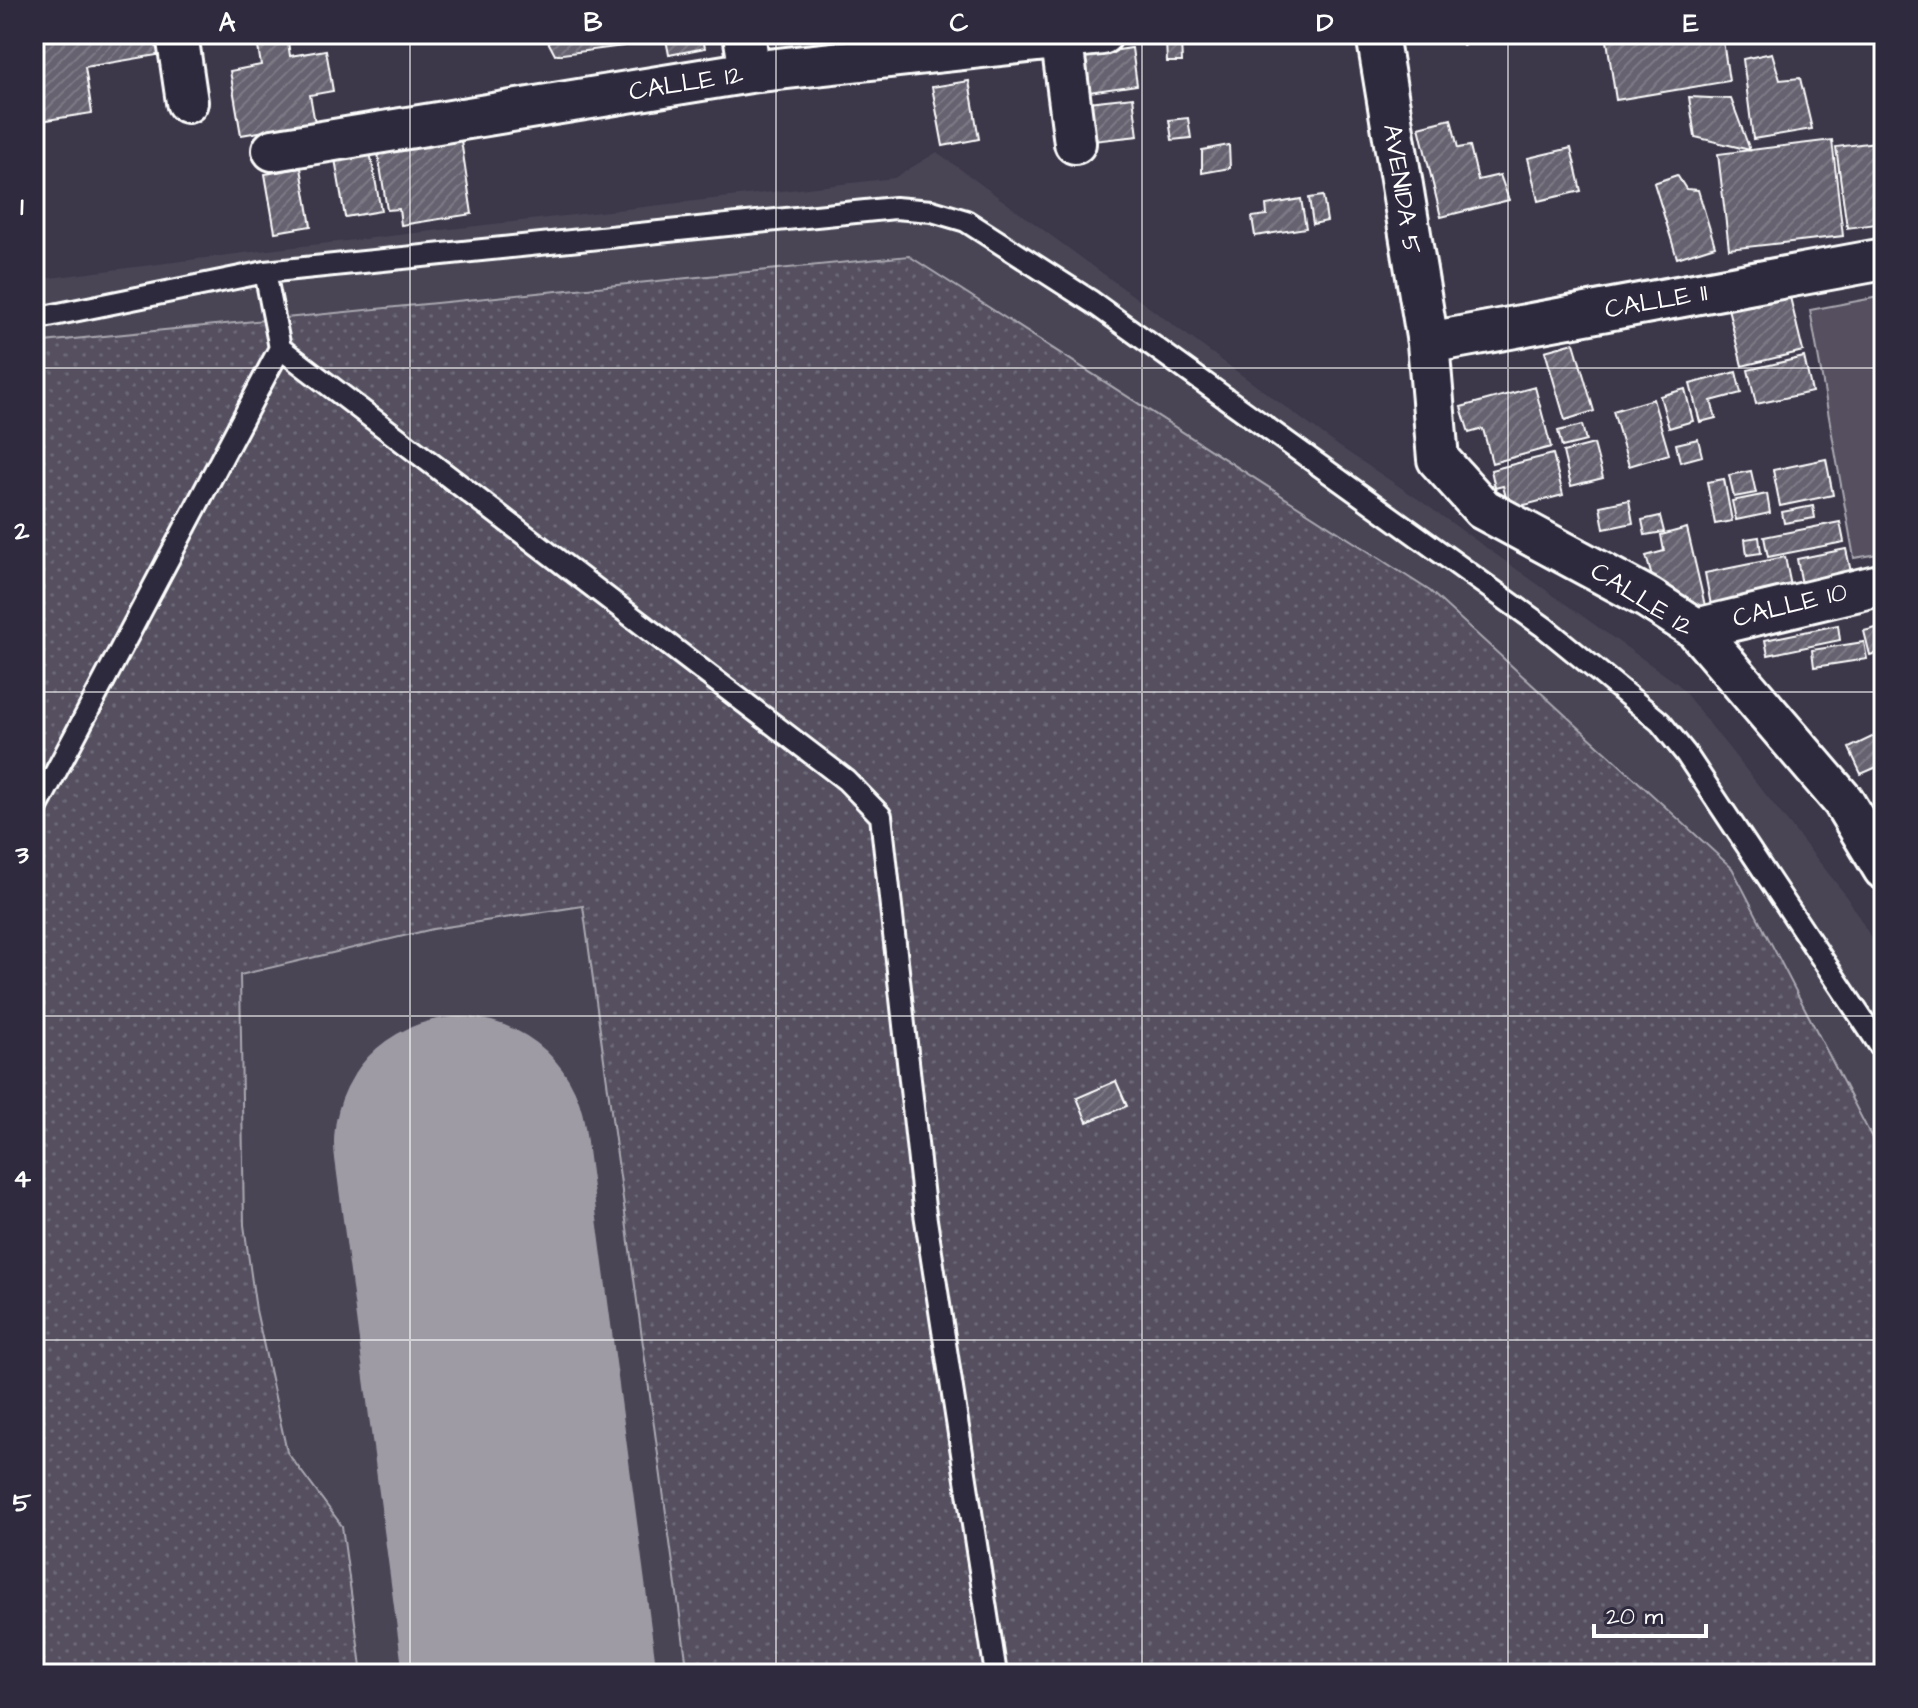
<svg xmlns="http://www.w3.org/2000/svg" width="1918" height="1708" font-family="'Architects Daughter',sans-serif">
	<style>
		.built { fill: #494455 }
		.grass { fill: url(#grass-dots); stroke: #aaa8b0; stroke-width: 2 }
		.pitch { fill: #555060; stroke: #aaa8b0; stroke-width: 2 }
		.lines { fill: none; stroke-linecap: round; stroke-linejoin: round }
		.runway { stroke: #9e9ba4; stroke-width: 252 }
		.building { fill: url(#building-hatch); stroke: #fff; stroke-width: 2 }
		.service-casing { stroke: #fff; stroke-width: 26 }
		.minor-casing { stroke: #fff; stroke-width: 46 }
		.service { stroke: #2f2a3d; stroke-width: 20 }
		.minor { stroke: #2f2a3d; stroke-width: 40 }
		.grid { fill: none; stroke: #fff; stroke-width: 2; stroke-opacity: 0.55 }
		.labels { text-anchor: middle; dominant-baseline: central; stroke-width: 8; stroke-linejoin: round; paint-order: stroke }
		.street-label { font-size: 26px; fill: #fff; stroke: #2f2a3d }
		.neatline { fill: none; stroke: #fff; stroke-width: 3 }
		.grid-label { font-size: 26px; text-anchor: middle; font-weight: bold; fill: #fff }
	</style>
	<defs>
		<pattern id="grass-dots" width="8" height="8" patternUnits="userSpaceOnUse" patternTransform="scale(2)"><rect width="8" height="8" fill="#555060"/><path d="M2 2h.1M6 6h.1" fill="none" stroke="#6e6a78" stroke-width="1.8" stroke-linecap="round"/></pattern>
		<pattern id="building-hatch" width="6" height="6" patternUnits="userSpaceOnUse" patternTransform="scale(2)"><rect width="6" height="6" fill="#666270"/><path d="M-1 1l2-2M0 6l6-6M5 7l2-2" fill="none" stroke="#7d7a85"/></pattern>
	</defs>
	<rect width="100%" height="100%" fill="#3c3749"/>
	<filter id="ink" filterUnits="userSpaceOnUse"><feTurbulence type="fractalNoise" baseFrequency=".0125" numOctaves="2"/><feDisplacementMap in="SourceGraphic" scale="16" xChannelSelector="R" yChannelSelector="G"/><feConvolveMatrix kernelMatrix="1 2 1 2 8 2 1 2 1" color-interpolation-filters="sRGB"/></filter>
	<g filter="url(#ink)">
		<path class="built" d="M937,152L1340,447L1418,499L1678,684L1848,898L1884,960V1674H34V280L259,251L894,178Z"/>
		<path class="grass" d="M909,256L1430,591L1732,868L1884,1161V1674H688L583,906L433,929L240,975L244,1225L256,1310L287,1452L342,1526L362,1674H34V343Z"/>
		<path class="pitch" d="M1884,296V553L1854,558L1810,310Z"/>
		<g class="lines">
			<path class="runway" d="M460,1143L530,1674"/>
		</g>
		<path class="building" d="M34,34H160L163,54L85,67L92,113L34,122Z
			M544,34H622L624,46L555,55Z
			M665,34H702L705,48L669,55Z
			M1460,34H1496L1463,45Z
			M1606,34H1722L1729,81L1616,100Z
			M1166,41H1181L1182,62H1167Z
			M288,42L290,56L326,50L333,91L310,95L315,123L241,135L230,71L261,65L258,47Z
			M1132,48L1137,85L1089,92L1084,55Z
			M1772,53L1780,80L1800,78L1812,129L1753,139L1743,59Z
			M969,81L979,139L943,146L932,87Z
			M1133,97L1138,136L1093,141L1088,102Z
			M1689,97L1731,99L1750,150L1695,137Z
			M1188,118L1191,138L1172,140L1169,120Z
			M1451,119L1458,148L1470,146L1478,180L1500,175L1509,200L1441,217L1419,127Z
			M461,140L472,214L401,225L399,209L387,210L378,153Z
			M1832,140L1843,236L1729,249L1718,154Z
			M1884,141V223L1847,228L1836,147Z
			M1229,145L1230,168L1202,173V150Z
			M1571,148L1581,191L1538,201L1528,158Z
			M370,152L381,211L345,217L335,159Z
			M301,168L311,226L275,232L265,174Z
			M1677,175L1686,189L1698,190L1715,246L1677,258L1654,183Z
			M1323,196L1327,221L1313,224L1309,198Z
			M1301,199L1306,228L1255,236L1252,217L1267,215L1266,205Z
			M1789,293L1803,351L1742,366L1728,308Z
			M1574,343L1594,411L1565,420L1545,351Z
			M1804,357L1812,392L1756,404L1748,370Z
			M1736,372L1741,393L1711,401L1716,418L1700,422L1690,384Z
			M1535,387L1551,447L1492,463L1483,429L1469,433L1461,407Z
			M1685,389L1693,421L1669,428L1660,396Z
			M1653,399L1669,454L1629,466L1613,411Z
			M1582,425L1586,441L1562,447L1558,431Z
			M1698,439L1702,456L1680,462L1676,444Z
			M1594,444L1603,478L1571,486L1563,452Z
			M1553,454L1563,495L1509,509L1503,486L1495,488L1491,470Z
			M1826,459L1833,495L1780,506L1773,470Z
			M1751,471L1756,493L1734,497L1729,475Z
			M1724,479L1732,521L1715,524L1707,482Z
			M1767,494L1770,513L1736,520L1732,501Z
			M1629,500L1633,523L1604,529L1600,506Z
			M1813,506L1815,518L1784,523L1782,512Z
			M1660,516L1664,532L1645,535L1642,520Z
			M1840,522L1844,542L1768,557L1764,537Z
			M1687,528L1706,610L1658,598L1646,556L1664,551L1661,535Z
			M1759,537L1761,553L1747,555L1745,539Z
			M1846,549L1854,586L1804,595L1797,559Z
			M1785,557L1793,596L1712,611L1705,573Z
			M1838,625L1840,640L1768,655L1765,640Z
			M1884,626V651L1870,655L1864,631Z
			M1864,642L1867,659L1814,667L1812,650Z
			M1874,736L1884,757V764L1861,774L1849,748Z
			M1116,1081L1127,1106L1087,1122L1077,1098Z"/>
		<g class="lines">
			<defs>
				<path id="service" d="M34,319L265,272L895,208L932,211L966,221L1092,302L1544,627L1660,722L1686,754L1884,1052
					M280,348L846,780L881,816L924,1207L996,1674
					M34,813L280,348L265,272"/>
				<path id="minor" d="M177,34L187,102
					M744,34L750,72
					M1061,34L1075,143
					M1377,34L1428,343L1438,459L1483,509L1648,598L1696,629L1843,801L1884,869
					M273,150L750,72L1102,34
					M1428,343L1884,259
					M1696,629L1884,584"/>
			</defs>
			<use href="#service" class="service-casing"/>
			<use href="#minor" class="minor-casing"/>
			<use href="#service" class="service"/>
			<use href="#minor" class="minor"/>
		</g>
	</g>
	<path class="grid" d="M410,34V1674M776,34V1674M1142,34V1674M1508,34V1674M34,368H1884M34,692H1884M34,1016H1884M34,1340H1884"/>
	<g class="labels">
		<g class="street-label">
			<text transform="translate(686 83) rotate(-9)">CALLE 12</text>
			<text transform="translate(1402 189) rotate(81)">AVENIDA 5</text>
			<text transform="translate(1656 301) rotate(-10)">CALLE 11</text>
			<text transform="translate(1642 599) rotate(32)">CALLE 12</text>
			<text transform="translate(1790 605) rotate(-14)">CALLE 10</text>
		</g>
	</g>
	<rect width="1918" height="1708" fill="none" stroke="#2f2a3d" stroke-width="88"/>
	<path d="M1594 1624v12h112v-12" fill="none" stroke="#ffffff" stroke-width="4"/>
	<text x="1606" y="1624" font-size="24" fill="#ffffff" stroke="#2f2a3d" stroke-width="6" paint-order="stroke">20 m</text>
	<rect x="44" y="44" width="1830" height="1620" class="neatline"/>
	<g class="grid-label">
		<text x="227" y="31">A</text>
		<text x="593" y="31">B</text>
		<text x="959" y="31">C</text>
		<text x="1325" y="31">D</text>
		<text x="1691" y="31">E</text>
		<text x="22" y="215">1</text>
		<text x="22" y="539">2</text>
		<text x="22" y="863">3</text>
		<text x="22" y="1187">4</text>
		<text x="22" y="1511">5</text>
	</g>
</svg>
